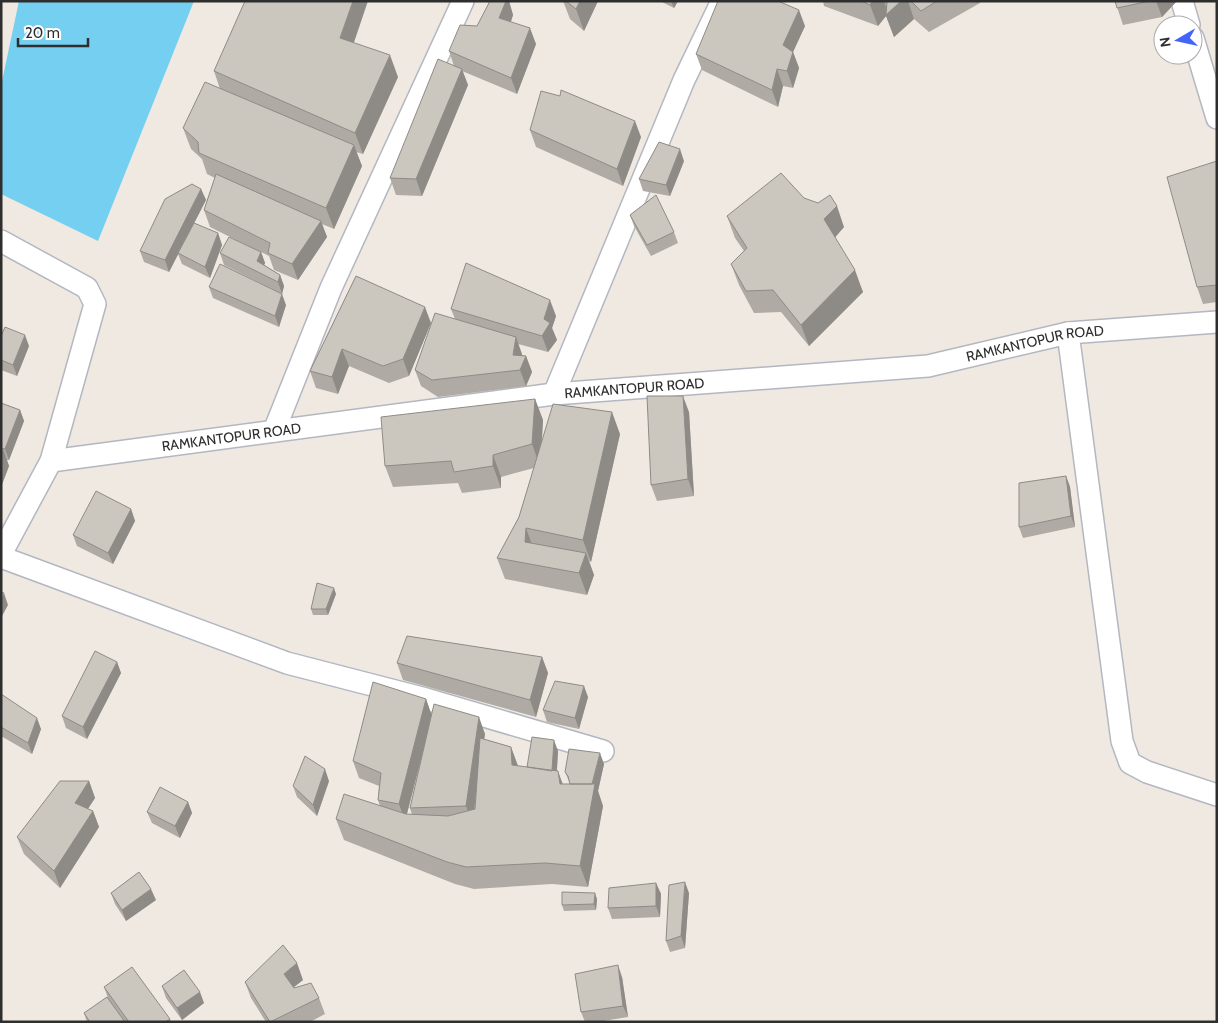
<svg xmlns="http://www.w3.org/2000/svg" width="1218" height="1023" font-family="Cabin,sans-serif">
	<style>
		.water { fill: #75cff0 }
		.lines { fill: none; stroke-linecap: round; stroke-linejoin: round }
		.minor-casing { stroke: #b4b7c1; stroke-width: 24 }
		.minor { stroke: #fff; stroke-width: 21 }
		.wall { fill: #afaba4; fill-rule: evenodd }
		.shaded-wall { fill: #8e8b86 }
		.building { fill: #cbc7bf; stroke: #8e8b86 }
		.labels { text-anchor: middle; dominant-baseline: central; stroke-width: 4; stroke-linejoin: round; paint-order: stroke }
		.street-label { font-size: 14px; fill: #2e2e2e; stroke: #fff }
	</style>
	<rect width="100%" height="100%" fill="#efe9e1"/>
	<path class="water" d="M19,1H194L98,241L1,194V86Z"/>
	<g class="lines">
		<defs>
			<g id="minor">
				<path d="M1182,1L1189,25"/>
				<path d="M1193,38L1217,118"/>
				<path d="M1,241L87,288L95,304L51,461L1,554"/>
				<path d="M1068,333L1122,741L1130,763L1147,772L1217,795"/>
				<path d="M554,394L684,80L722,1"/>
				<path d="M274,431L331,288L463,1"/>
				<path id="s1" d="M51,461L554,394L928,366L1068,333L1217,322"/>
				<path d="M1,557L287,663L426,699L603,751"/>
			</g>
		</defs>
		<use href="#minor" class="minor-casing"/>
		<use href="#minor" class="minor"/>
	</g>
	<path class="wall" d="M490,1H509L513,15L511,22L536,44L517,94L462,71L468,85L422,196L396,195L390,178L454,66L449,51L477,26Z
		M563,1H598L584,31L570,19Z
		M660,1H678L674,8Z
		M823,1H979L980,3L929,32L914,19L894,37L886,16L878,26L824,6Z
		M1115,1H1176V2L1162,17L1123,25Z
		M805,26L793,52L799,68L793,88L783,86L778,107L702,70L696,54Z
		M354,43L398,77L363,154L356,152L362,166L334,229L322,224L327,237L298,280L274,270L269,256L261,252L265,263L264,265L280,275L284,286L282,294L224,265L220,253L248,246L210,227L204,210L215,178L207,174L202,159L191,149L183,128L220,89L214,71Z
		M530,130L641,137L623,186L536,147Z
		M684,161L670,196L643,191L639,179Z
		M1217,161V302L1203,304L1197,287Z
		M201,189L206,200L189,233H218L222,245L210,278L182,264L178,254L169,272L144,262L140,251Z
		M804,198L844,227L835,237L863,292L809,346L781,312L754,313L739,285L731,264L744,251L735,238L727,216Z
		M630,215L674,232L678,243L651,256L634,226Z
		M356,276L431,323L409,376L389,383L349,366L338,394L316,388L310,371Z
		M209,287L286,305L279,327L213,298Z
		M451,309L556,316L552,328L557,340L548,352L518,344L522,355L526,356L532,372L526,386L438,397L421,386L415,370L455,319Z
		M1,336L29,346L17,376L1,370Z
		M535,399L543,420L542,442L620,434L591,562L589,561L594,575L587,595L505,579L497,558L519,517L534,468L501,477V488L462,493L458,483L393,487L385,466Z
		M1,403L20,410L24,421L9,460H7L9,466L1,487Z
		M689,412L694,496L657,501L651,485Z
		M1066,476L1070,487L1075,527L1023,538L1019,527Z
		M131,509L135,521L113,564L77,546L73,535Z
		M336,594L328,615H313L311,609Z
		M542,657L548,673L536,717L403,680L397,663Z
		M117,662L121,673L87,739L66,728L62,716Z
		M1,694L41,729L32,754L1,736Z
		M588,697L579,729L547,722L543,710Z
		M426,699L431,714L485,734L484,739L511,747L518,766L527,767L558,751L557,771L562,784H570L565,772L604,764L598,791L603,806L588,887L552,884L474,889L455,884L344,840L336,819L380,806L378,800L379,786L359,778L353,761ZM424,749L410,808L412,815L407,814Z
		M89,781L95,798L88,809L93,811L99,827L60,888L24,854L17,837Z
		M329,781L317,816L297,797L293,786Z
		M188,802L192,813L180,838L152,823L147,812Z
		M656,883L661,894L660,917L612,919L608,908Z
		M111,893L156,900L126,921L115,904Z
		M689,893L685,948L670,952L666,941Z
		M597,899L596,910L564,911L562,905Z
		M622,977L628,1017L597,1022H585L581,1012Z
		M303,980L293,988L319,998L325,1014L310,1022H266L251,998L245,982Z
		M162,986L204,1003L182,1020L166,998Z
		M104,987L170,1019L171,1022H87L84,1013L108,998Z"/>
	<path class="shaded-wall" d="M353,1H368L348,60L340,38Z
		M506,1H509L513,15L506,35L499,18Z
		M580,1H598L584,31L576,9Z
		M671,1H678L674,8Z
		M872,1H884L888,13L901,1H908L914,19L894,37L886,16L878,26L870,5Z
		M1156,1H1176V2L1162,17Z
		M799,10L805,26L793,52L799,68L793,88L787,71L783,45Z
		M530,28L536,44L517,94L511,78Z
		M390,55L398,77L363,154L355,133Z
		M462,69L468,85L422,196L416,179Z
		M777,69L783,86L778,107L772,90Z
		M635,121L641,137L623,186L617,169Z
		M354,145L362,166L334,229L326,208Z
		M680,149L684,161L670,196L666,185Z
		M201,189L206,200L169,272L165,260Z
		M837,206L844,227L832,241L824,219Z
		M321,221L327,237L298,280L292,264Z
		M218,233L222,245L210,278L205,267Z
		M261,252L265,263L261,272L257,261Z
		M855,270L863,292L809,346L801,325Z
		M280,275L284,286L282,294L278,282Z
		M282,294L286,305L279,327L275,316Z
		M550,300L556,316L552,328L557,340L548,352L542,336L544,319Z
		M425,307L431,323L409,376L403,359Z
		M25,335L29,346L17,376L13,365Z
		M516,337L522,354L519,371L513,355Z
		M342,349L349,366L338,394L332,377Z
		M526,356L532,372L526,386L520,370Z
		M683,396L689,412L694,496L688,479Z
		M535,399L543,420L540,466L532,444Z
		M20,410L24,421L9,460L5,449Z
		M612,412L620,434L591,562L583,540Z
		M3,449L9,466L1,487V455Z
		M493,455L501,477V488L493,466Z
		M1066,476L1070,487L1075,527L1071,516Z
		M131,509L135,521L113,564L108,553Z
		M526,528L534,550L525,542Z
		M586,553L594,575L587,595L579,573Z
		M334,588L336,594L328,615L326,609Z
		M4,593L8,605L1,618V599Z
		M542,657L548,673L536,717L530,700Z
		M117,662L121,673L87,739L83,727Z
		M584,686L588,697L579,729L575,718Z
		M426,699L432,716L405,821L399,804Z
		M479,717L485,734L472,823L466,806Z
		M37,718L41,729L32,754L28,743Z
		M554,740L558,751L556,782L552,771Z
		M511,747L519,769L512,765Z
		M600,753L604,764L598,791L603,806L588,887L580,866L592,786Z
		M325,769L329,781L317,816L313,805Z
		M558,771L566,793L560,784Z
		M89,781L95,798L81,819L75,803Z
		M188,802L192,813L180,838L175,826Z
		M93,811L99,827L60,888L54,871Z
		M685,882L689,893L685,948L681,936Z
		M656,883L661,894L660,917L656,906Z
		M151,889L156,900L126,921L122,910Z
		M595,893L597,899L596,910L594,904Z
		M297,963L303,980L290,990L284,974Z
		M618,965L622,977L628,1017L623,1006Z
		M200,992L204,1003L182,1020L177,1008Z"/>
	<path class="building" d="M245,1H353L340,38L390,55L355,133L214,71Z
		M490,1H506L499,18L530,28L511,78L449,51L460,25L477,26Z
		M566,1H580L576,9Z
		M718,1H778L799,10L783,45L793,52L787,71L777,69L772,90L696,54Z
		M861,1H872L870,5Z
		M887,1H901L886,15Z
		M911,1H937L921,11Z
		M1115,1H1150L1117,8Z
		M438,59L462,69L416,179L390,178Z
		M205,82L354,145L326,208L199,153L198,142L183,128Z
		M561,90L635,121L617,169L530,130L541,91L560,96Z
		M659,142L680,149L666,185L639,179Z
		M1217,161V285L1197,287L1167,177Z
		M781,173L804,198L818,203L830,195L837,206L824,219L855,270L801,325L773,290L746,291L731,264L747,248L727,216Z
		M216,174L321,221L292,264L268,253L270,243L204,210Z
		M192,184L201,189L165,260L140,251L165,199Z
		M656,195L674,232L647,245L630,215Z
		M194,223L218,233L205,267L178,253Z
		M229,237L261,252L257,261L280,275L278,282L220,253Z
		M466,263L550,300L544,319L550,323L542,336L451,309Z
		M220,264L282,294L275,316L209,287Z
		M356,276L425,307L403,359L383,366L342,349L332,377L310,371Z
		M435,313L516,337L513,355L526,356L520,370L432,380L415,370Z
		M5,327L25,335L13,365L1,360V336Z
		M647,396H683L688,479L651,485Z
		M535,399L532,444L493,455V466L454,472L451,461L385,466L381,417Z
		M1,403L20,410L5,449L1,448Z
		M553,404L612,412L583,540L526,528L525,542L586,553L579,573L497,558L519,517Z
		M1066,476L1071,516L1019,527V483Z
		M96,491L131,509L108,553L73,535Z
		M317,583L334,588L326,609H311Z
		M1,592L4,593L1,599Z
		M407,636L542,657L530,700L397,663Z
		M95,651L117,662L83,727L62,716Z
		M555,681L584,686L575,718L543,710Z
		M373,682L426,699L399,804L378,800L381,773L353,761Z
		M1,694L37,718L28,743L1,727Z
		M434,704L479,717L466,806L410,808Z
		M532,737L554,740L552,771L527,767Z
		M480,738L511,747L512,765L558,771L560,784H595L580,866L545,863L466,867L447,862L336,819L344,794L406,814L448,816L475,809Z
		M569,749L600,753L592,784H570L568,776L565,772Z
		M305,756L325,769L313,805L293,786Z
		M60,781H89L75,803L93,811L54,871L17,837Z
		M160,787L188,802L175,826L147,812Z
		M139,872L151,889L122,910L111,893Z
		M685,882L681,936L666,941L669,885Z
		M656,883V906L608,908L609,888Z
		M562,892L595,893L594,904L562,905Z
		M283,945L297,963L284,974L294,988L311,983L319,998L270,1022L245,982Z
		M618,965L623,1006L581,1012L575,974Z
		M132,967L170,1019L165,1022H129L104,987Z
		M184,970L200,992L177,1008L162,986Z
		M107,997L125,1022H90L84,1013Z"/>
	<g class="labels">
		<g class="street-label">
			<text stroke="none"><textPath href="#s1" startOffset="992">RAMKANTOPUR ROAD</textPath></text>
			<text stroke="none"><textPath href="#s1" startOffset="588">RAMKANTOPUR ROAD</textPath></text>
			<text stroke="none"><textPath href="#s1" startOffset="182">RAMKANTOPUR ROAD</textPath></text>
		</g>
	</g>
	<rect width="1218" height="1023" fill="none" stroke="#2e2e2e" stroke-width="5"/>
	<g transform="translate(1178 40) rotate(261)"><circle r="24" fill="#ffffff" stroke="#ababab"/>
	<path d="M0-4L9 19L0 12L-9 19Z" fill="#4264fb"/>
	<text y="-8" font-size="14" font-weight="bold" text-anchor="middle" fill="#2e2e2e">N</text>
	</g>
	<path d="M18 38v8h70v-8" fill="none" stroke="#2e2e2e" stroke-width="2.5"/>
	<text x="25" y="38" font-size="15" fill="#2e2e2e" stroke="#ffffff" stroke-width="4" paint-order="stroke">20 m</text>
</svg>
